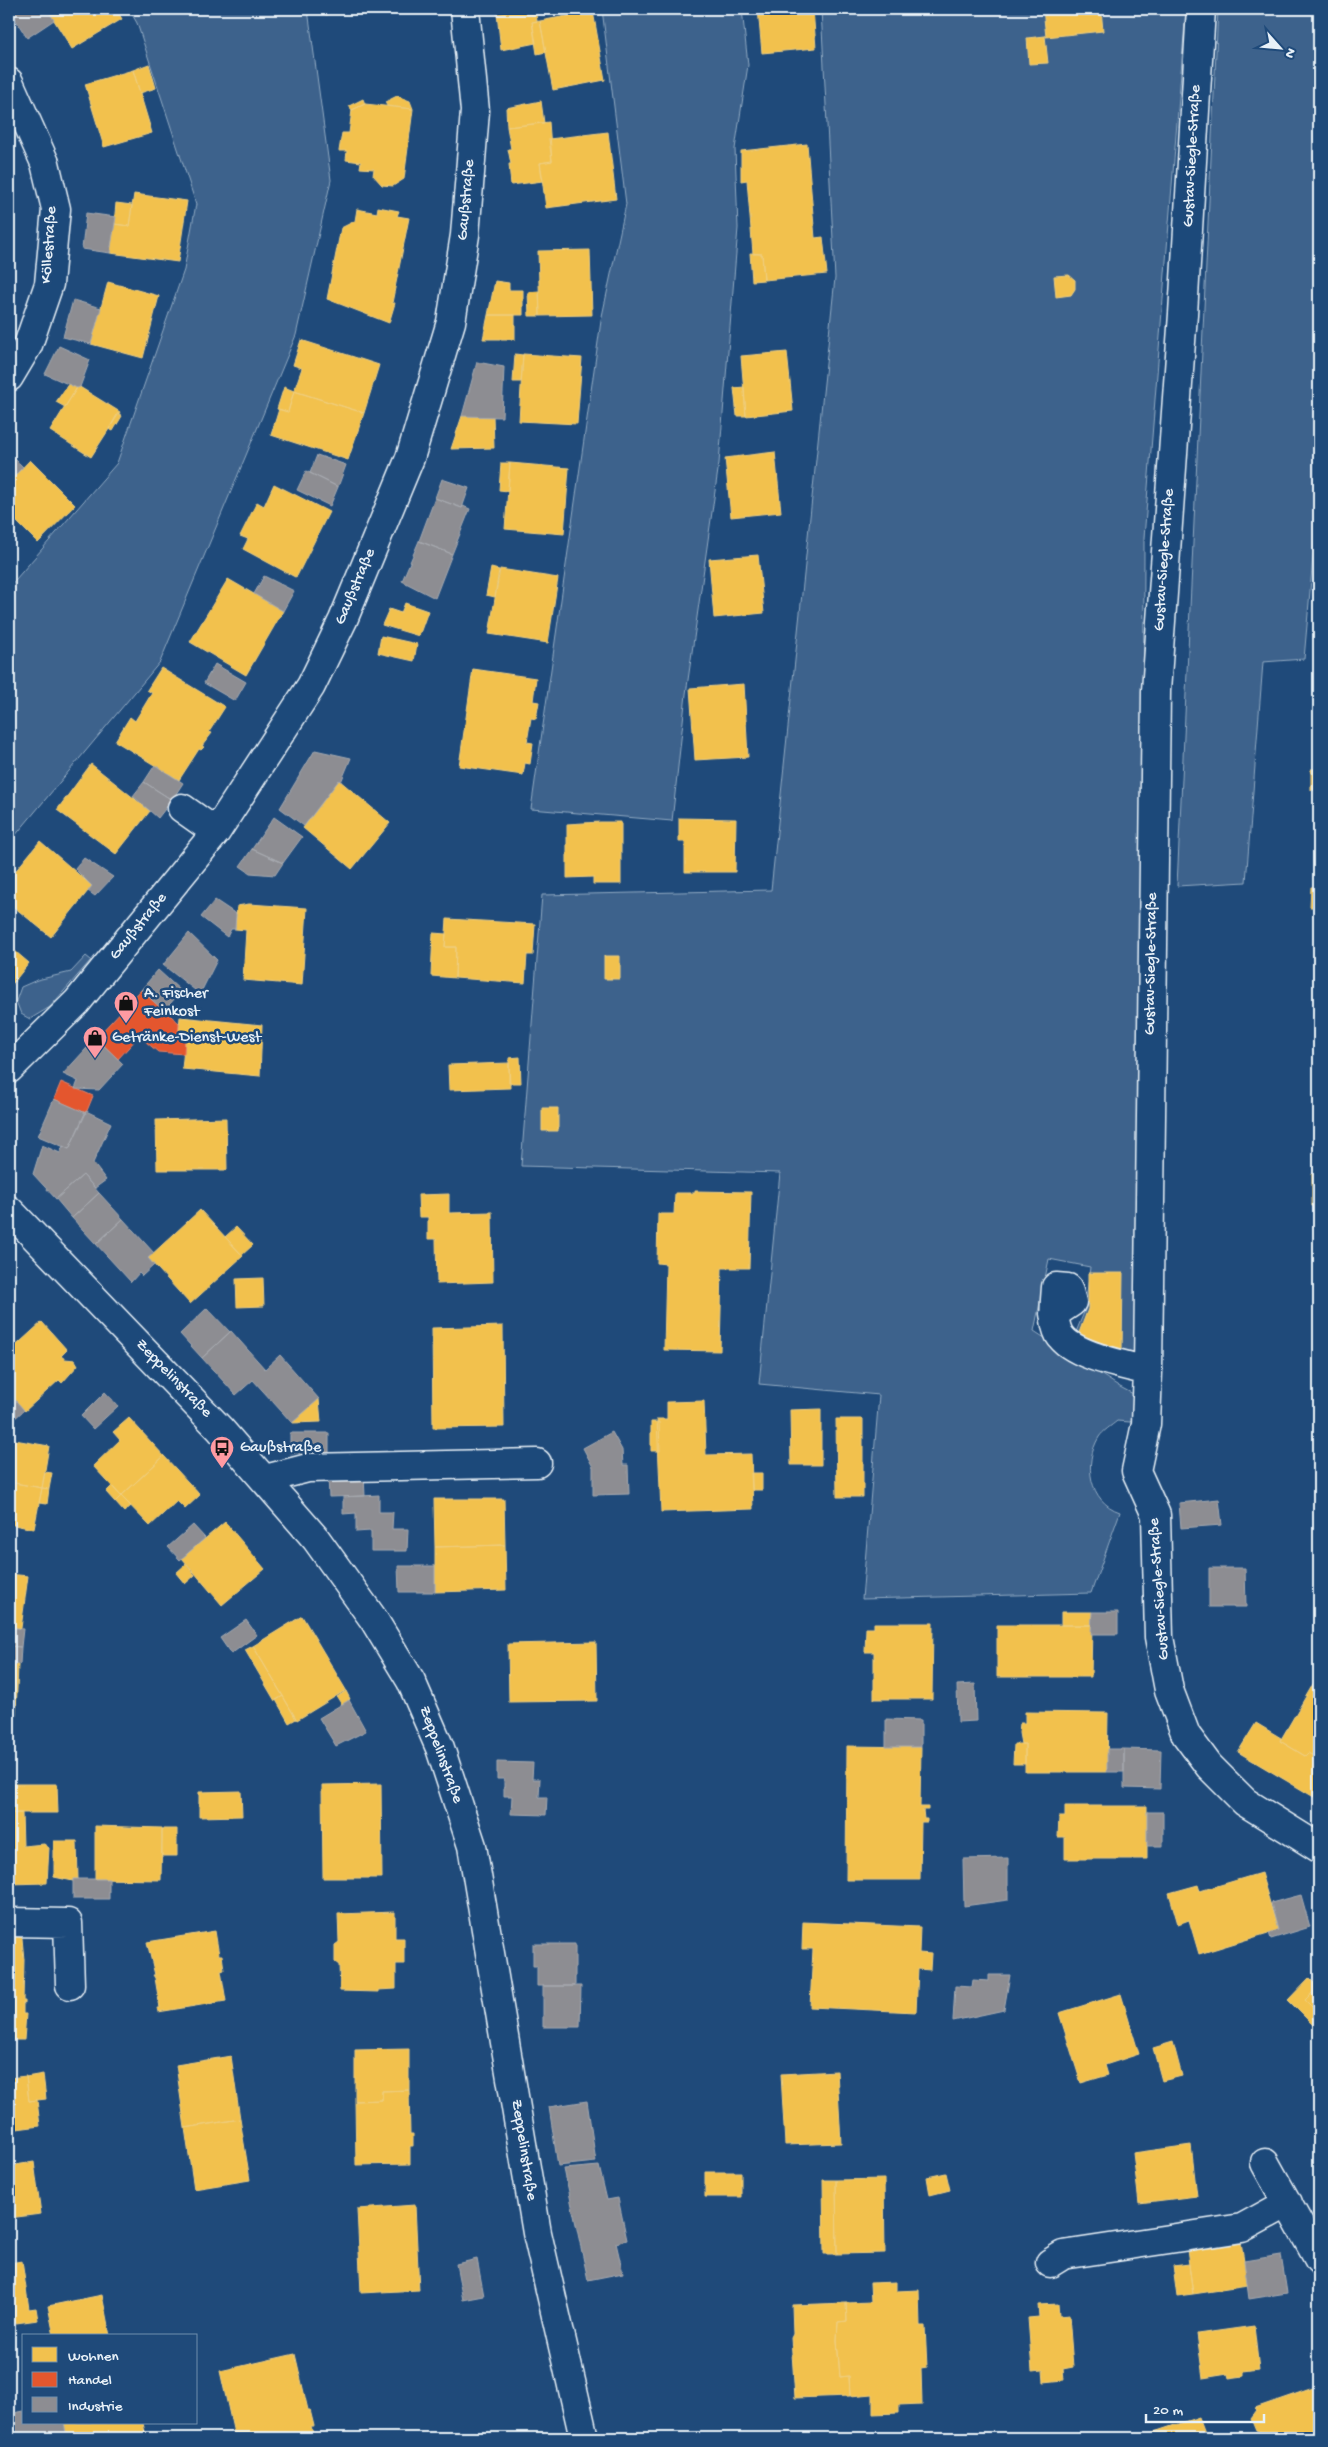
<svg xmlns="http://www.w3.org/2000/svg" width="1328" height="2447" font-family="'Gochi Hand',sans-serif">
	<style>
		.green { fill: #3c628c; stroke: #92aac2 }
		.homes { fill: #f2c14e; stroke: #efcf81 }
		.shops { fill: #e4572e; stroke: #e5856b }
		.industry { fill: #8d8d92; stroke: #a8abb1 }
		.lines { fill: none; stroke-linecap: round; stroke-linejoin: round }
		.minor-casing { stroke: #e8f1f8; stroke-width: 31 }
		.minor { stroke: #1f4a7a; stroke-width: 28 }
		.labels { text-anchor: middle; dominant-baseline: central; stroke-width: 5; stroke-linejoin: round; paint-order: stroke }
		.street-label { font-size: 16px; fill: #e8f1f8; stroke: #1f4a7a }
		.poi-label { font-size: 16px; fill: #e8f1f8; stroke: #1f4a7a; text-anchor: start }
	</style>
	<rect width="100%" height="100%" fill="#1f4a7a"/>
	<filter id="ink" filterUnits="userSpaceOnUse"><feTurbulence type="fractalNoise" baseFrequency=".02" numOctaves="2"/><feDisplacementMap in="SourceGraphic" scale="10" xChannelSelector="R" yChannelSelector="G"/><feConvolveMatrix kernelMatrix="1 2 1 2 8 2 1 2 1" color-interpolation-filters="sRGB"/></filter>
	<g filter="url(#ink)">
		<path class="green" d="M129,9H306L309,17L331,180L296,335L160,662L9,843V587L117,463L184,270L196,204L137,23Z
			M602,9H742L748,65L735,149L738,228L719,463L686,694L672,821L531,809L601,321L626,204Z
			M821,9H1186L1144,538L1142,1361L1074,1337L1085,1310L1090,1267L1049,1259L1034,1331L1120,1387L1139,1397L1142,1415L1130,1422L1117,1421C1111,1426 1103,1431 1099,1437C1083,1463 1089,1502 1120,1512L1091,1593L862,1599L879,1395L759,1384L780,1173L521,1166L542,895L771,890L835,278Z
			M1218,9H1319V489L1304,659L1263,662L1246,882L1177,886Z
			M86,956L91,960L50,1007L30,1019L21,1014L16,1001L21,987L37,980L71,972Z"/>
		<path class="homes" d="M47,9H116L122,19L72,49Z
			M324,9H345L326,15Z
			M526,9H535L537,21L532,22L536,43L501,50L497,14Z
			M758,9H813L816,48L762,53Z
			M1043,9H1101L1103,31L1046,37Z
			M593,11L605,80L553,90L540,21Z
			M540,21L546,52L537,54L532,22Z
			M1045,36L1048,63L1029,64L1027,38Z
			M149,64L156,88L140,93L133,70Z
			M133,70L152,133L104,147L85,84Z
			M397,96L410,101L413,109L387,106L385,102Z
			M363,99L365,104L352,110L349,106Z
			M541,101L544,123L507,127L506,108Z
			M365,104L413,109L404,179L393,186L382,185L373,175L374,169L360,168L361,162L346,160L347,151H339L342,133H349L352,110Z
			M549,122L552,161L540,163L543,181L511,185L509,164H511L508,149H511L507,127Z
			M608,132L616,199L546,208L540,163L552,161L549,139Z
			M807,144L815,238L823,237L827,274L764,280L762,254H753L747,180L741,181V151Z
			M134,194L187,201L178,262L110,253L114,224L129,226Z
			M116,203L132,205L129,226L114,224Z
			M378,207L399,211L397,216L409,218L392,303H395L389,323L327,299L341,228L355,221L357,209L377,213Z
			M590,250L592,315L540,316L538,251Z
			M750,253L762,254L764,280L752,281Z
			M1069,275L1075,280V289L1071,295L1056,297L1054,276Z
			M495,281L509,283V290H523V315H488Z
			M108,282L159,296L143,358L91,344Z
			M539,291L540,316H529L528,292Z
			M488,315H515V339H483Z
			M301,340L379,365L364,413L294,391L302,368L293,365Z
			M787,352L793,411L746,416L741,356Z
			M515,354L523,355L521,382H513Z
			M523,354L582,358L577,424L519,421Z
			M69,383L77,388L65,407L56,402Z
			M78,386L120,412L91,457L50,431Z
			M284,387L294,391L288,412L277,409Z
			M744,387L746,416H737L734,388Z
			M294,391L364,413L348,460L271,435L279,409L288,412Z
			M118,413L122,416L113,431L109,429Z
			M493,415L494,448L451,449L462,416Z
			M775,452L781,512L731,517L725,458Z
			M30,460L75,505L38,543L9,514V482Z
			M501,463H510L508,491L499,490Z
			M510,463L569,468L564,534L505,529Z
			M274,484L329,512L297,576L295,577L243,549L248,539L240,536L257,502L264,506Z
			M758,555L764,613L714,618L709,559Z
			M491,568L499,570L495,597L486,595Z
			M500,569L558,578L548,643L489,634Z
			M228,579L283,611L246,675L190,642Z
			M405,603L428,611L419,636L382,625L389,609L401,613Z
			M381,636L417,644L414,661L378,653Z
			M161,668L225,707L209,732L212,733L202,746L204,747L201,750L199,749L179,780L115,741L130,717L135,721L152,693L147,690Z
			M473,669L536,678L533,701L539,702L536,719L531,718L527,742L533,743L530,764L525,763L523,775L459,766Z
			M744,684L748,757L695,760L690,688Z
			M91,764L150,811L116,854L57,810Z
			M1311,769H1319V790H1311Z
			M339,780L390,823L352,869L303,828Z
			M679,818L736,819L735,872H685V842H679Z
			M600,822H621V884H593V877L567,878V824Z
			M40,841L92,886L51,937L9,903V879Z
			M1311,887H1319V907H1310Z
			M249,904L307,908L302,985L243,980L246,930L235,929L237,906Z
			M447,919L535,924L533,955H527L525,983L455,978L456,947H445Z
			M433,933L446,934L445,947H456L455,978L431,976Z
			M9,946L29,963L9,988Z
			M604,956H620V979H604Z
			M180,1017L262,1025L260,1076L182,1069L185,1038L178,1037Z
			M520,1057L521,1083H509V1058Z
			M509,1063L510,1088L449,1090L448,1065Z
			M542,1108H558V1131H542Z
			M226,1118L227,1170H157L156,1120Z
			M1312,1174H1319V1206H1312Z
			M695,1191L751,1192L749,1268H722L720,1351L664,1350L666,1264L657,1263L658,1214H674L675,1193H695Z
			M449,1194V1213L492,1212L493,1282L437,1284L436,1239H428V1217H419L418,1195Z
			M200,1210L243,1256L190,1304L148,1258Z
			M236,1227L253,1245L242,1255L225,1237Z
			M1088,1273H1123L1122,1353L1077,1338L1088,1309Z
			M263,1278L264,1306L237,1307L236,1279Z
			M42,1322L67,1350L61,1356L65,1359L75,1360L78,1365L62,1383L59,1380L25,1411L9,1393V1352Z
			M503,1326L504,1427L433,1428L432,1328Z
			M319,1399L321,1422L292,1423Z
			M704,1401L706,1455L751,1454L753,1509L661,1512L657,1419H667V1402Z
			M821,1409V1465H791L790,1410Z
			M129,1418L164,1456L121,1496L93,1466L120,1440L113,1432Z
			M836,1419H863V1497H837Z
			M651,1422H659L660,1451H651Z
			M9,1439L49,1446L42,1488L9,1482Z
			M164,1456L200,1495L185,1509L177,1501L150,1526L121,1496Z
			M45,1472L52,1473L49,1489L42,1488Z
			M751,1473H762V1490H752Z
			M9,1482L42,1488L34,1529L9,1524Z
			M112,1486L121,1496L115,1502L106,1492Z
			M42,1488L49,1489L47,1504L39,1503Z
			M121,1496L131,1506L124,1512L115,1502Z
			M434,1499H504L505,1545L435,1547Z
			M225,1522L265,1569L222,1605L182,1558Z
			M505,1545L506,1590L435,1592V1547Z
			M186,1564L195,1575L185,1584L176,1573Z
			M9,1574L28,1576L21,1628L9,1627Z
			M1061,1612H1092V1625H1061Z
			M302,1616L346,1690L297,1720L253,1646Z
			M874,1623H933L932,1699H874V1652H865L866,1628H874Z
			M997,1625H1092L1091,1677H997Z
			M596,1642L597,1701L509,1702L508,1644Z
			M253,1646L283,1696L275,1701L245,1650Z
			M9,1664L18,1665L15,1738H9Z
			M1319,1674V1759L1308,1753L1305,1756L1280,1741Z
			M346,1691L350,1699L342,1705L337,1697Z
			M283,1696L296,1719L289,1723L276,1700Z
			M1025,1712L1108,1713L1107,1772H1025V1744H1021L1019,1733L1020,1723H1025Z
			M1256,1723L1281,1738L1280,1741L1305,1756L1308,1753L1319,1759V1800L1238,1752Z
			M1014,1744H1025V1764H1013Z
			M847,1746L921,1747L920,1807H928V1810H923L924,1819H927V1822H921L920,1880H846Z
			M9,1784H57L58,1813H9Z
			M381,1784L382,1878H323L322,1785Z
			M241,1791L242,1816L199,1817V1792Z
			M1065,1806H1147V1859H1065V1837H1058L1059,1817H1065Z
			M9,1813H22L23,1846L44,1844L49,1848L47,1883L9,1884Z
			M95,1826L162,1828L161,1880L95,1879Z
			M162,1829H177V1856H162Z
			M54,1841H77L78,1879H73V1881L54,1877Z
			M1261,1873L1278,1930L1199,1954L1189,1920L1178,1924L1169,1893L1198,1885L1200,1891Z
			M395,1912V1938H404V1964H396V1989L378,1990V1992L340,1991L339,1965L335,1962V1945L339,1942L338,1914Z
			M803,1922L920,1927L919,1953L931,1954L930,1970L918,1969L916,2012L810,2007L813,1949H802Z
			M9,1927H21L24,1960L23,2001H25V2004L23,2003V2014H26L24,2040H9Z
			M215,1931L219,1955H222L224,1970L221,1971L226,2001L158,2012L157,2008H160L155,1978L153,1975H155L147,1942Z
			M1309,1978L1318,1987L1305,2000L1319,2014L1317,2029L1288,2000Z
			M1319,1986V2014L1305,2000Z
			M1121,1994L1139,2054L1105,2065L1108,2075L1081,2083L1059,2013Z
			M1173,2042L1182,2076L1162,2081L1153,2048Z
			M409,2049V2090L382,2091V2100L355,2101V2050Z
			M231,2056L240,2119L185,2128L176,2065Z
			M837,2071L841,2143L785,2145L781,2074Z
			M43,2074L46,2099L29,2101L26,2077Z
			M26,2076L29,2101L37,2100L40,2126L9,2130V2078Z
			M409,2090L410,2134H413V2146H410V2164L356,2165L355,2101L382,2100V2091Z
			M240,2119L250,2180L194,2189L185,2128Z
			M1191,2145L1197,2196L1139,2203L1133,2153Z
			M34,2162L41,2214L9,2218V2166Z
			M705,2172H741V2197H705Z
			M946,2173L950,2190L930,2195L927,2177Z
			M884,2179L885,2253L837,2254L836,2180Z
			M823,2180H836L837,2254H824Z
			M415,2205L419,2290L361,2293L357,2209Z
			M1241,2243L1248,2286L1193,2294L1187,2250Z
			M22,2261L29,2309L36,2308L38,2320L9,2324V2263Z
			M1189,2264L1193,2294L1177,2296L1173,2266Z
			M896,2282V2291L919,2290L920,2326H925L927,2367L921,2368L922,2404L899,2405V2413L873,2414V2394L850,2396L849,2376L840,2377L837,2340L838,2322L847,2321L846,2303L871,2302L870,2283Z
			M102,2295L110,2336H54L48,2306Z
			M846,2303L847,2321L838,2322L837,2340L840,2377L849,2376L850,2396L795,2398L791,2338L793,2334L792,2305Z
			M1058,2304L1059,2316L1069,2315L1073,2367L1063,2369L1064,2380L1044,2382L1043,2370L1032,2371L1028,2318L1039,2317L1038,2305Z
			M1254,2326L1259,2370L1244,2372V2376L1229,2378L1228,2374L1203,2378L1197,2334Z
			M295,2354L308,2410H310L314,2426H311L314,2438H235L220,2371Z
			M1319,2386V2438H1266L1265,2434L1256,2430L1251,2418L1257,2410L1255,2408Z
			M1199,2417L1207,2438H1136Z
			M64,2423H143L146,2437L67,2438Z"/>
		<path class="shops" d="M141,990L179,1023L178,1037L185,1038L184,1054L158,1052L139,1036L118,1059L96,1038Z
			M61,1082L93,1096L86,1113L54,1099Z"/>
		<path class="industry" d="M9,9H47L54,20L27,38Z
			M86,213L116,217L110,253L82,249Z
			M73,300L101,308L91,344L63,337Z
			M59,346L90,360L80,387L77,388L45,374Z
			M477,362L504,367L502,417L462,416Z
			M9,453L23,467L11,479L9,476Z
			M317,455L346,465L338,487L310,473Z
			M306,471L338,487L330,506L297,490Z
			M442,479L469,488L462,508L435,498Z
			M435,498L462,508L463,506L470,509L452,554L419,541Z
			M419,541L452,554L435,598L402,581Z
			M264,576L294,591L283,611L254,594Z
			M215,664L246,682L235,701L204,683Z
			M315,750L351,758L341,782L339,780L304,826L280,808Z
			M155,765L183,783L172,800L144,782Z
			M144,782L172,800L158,818L133,796Z
			M274,817L302,837L283,863L252,849Z
			M252,849L283,863L275,875L250,873L240,866Z
			M84,858L113,877L95,896L88,891L92,886L75,869Z
			M215,900L236,914L235,929H231L227,937L201,917Z
			M189,933L217,960L200,994L163,965Z
			M158,970L181,991L164,1011L141,990Z
			M96,1038L123,1064L99,1090L75,1089L78,1081L63,1074Z
			M54,1099L86,1113L69,1149L38,1136Z
			M86,1111L111,1123L93,1163L106,1180L95,1188L83,1175L56,1199L33,1174L42,1145L60,1153L63,1146L69,1149Z
			M83,1175L99,1193L72,1218L56,1199Z
			M99,1193L123,1219L96,1244L72,1218Z
			M123,1219L154,1253L148,1258L154,1265L142,1276L139,1273L131,1282L96,1244Z
			M207,1308L230,1332L202,1358L180,1334Z
			M231,1331L265,1369L280,1355L319,1399L292,1423L253,1380L236,1395L202,1358Z
			M105,1392L118,1406L93,1429L81,1416Z
			M9,1393L24,1410L12,1421H9Z
			M612,1432L622,1450L623,1465H628L629,1494L593,1495V1467L583,1448Z
			M290,1433H329V1453H290Z
			M364,1476L365,1496L329,1497L328,1477Z
			M379,1495V1512H393L392,1529H408L407,1551H371V1531L356,1532V1513L343,1514V1497Z
			M1219,1499L1222,1525L1181,1528L1179,1503Z
			M193,1525L205,1538L180,1560L168,1547Z
			M398,1566H435V1592H399Z
			M1209,1568H1245L1246,1607H1209Z
			M1092,1612H1118V1634H1091Z
			M246,1620L257,1635L231,1654L220,1638Z
			M9,1627L23,1629L21,1647L9,1646Z
			M9,1646L21,1647L20,1664H9Z
			M975,1684L976,1721L958,1722L957,1685Z
			M349,1700L366,1731L336,1746L319,1718Z
			M886,1719L921,1720V1747H886Z
			M1107,1749H1124V1772H1107Z
			M1124,1749L1161,1750L1160,1789L1124,1788Z
			M497,1762L533,1763L532,1779H540L539,1797H547L546,1815L511,1814L512,1796H504V1779H497Z
			M1147,1812H1163V1846H1147Z
			M1008,1858V1900L964,1906L963,1859Z
			M73,1879H109V1899H73Z
			M1301,1895L1310,1927L1271,1939L1269,1933L1278,1930L1271,1903Z
			M533,1944H575V1986H537V1966H533Z
			M989,1975H1010L1004,2010L953,2021L955,1986L972,1987L973,1980L989,1981Z
			M543,1986H581L580,2027H543Z
			M587,2101L596,2162L558,2166L549,2107Z
			M599,2166L607,2200L618,2198L627,2240L616,2243L623,2273L588,2280L564,2169Z
			M1281,2255L1287,2293L1249,2299L1244,2261Z
			M477,2259L484,2296L463,2300L456,2264Z
			M24,2411V2423H64L67,2438H9V2414Z"/>
		<g class="lines">
			<defs>
				<path id="minor" d="M1201,9L1183,314L1156,691L1148,1371L1146,1424L1136,1471L1156,1515L1159,1637L1169,1690L1186,1735L1209,1766L1245,1802L1319,1848
					M9,82L45,163L56,209L49,284L28,345L9,377
					M182,808L216,832
					M9,1069L77,1002L216,832L311,686L343,620L410,458L451,322L465,235L475,111L465,9
					M9,1210L220,1429L316,1539L374,1620L411,1681L440,1748L472,1846L537,2233L584,2438
					M1054,1314L1072,1302L1068,1288L1056,1287C1055,1302 1052,1320 1059,1334C1071,1355 1125,1365 1148,1371
					M265,1479L308,1468L537,1463
					M9,1922L68,1923L70,1985
					M1265,2163L1319,2260
					M1050,2263L1063,2255L1242,2228L1288,2203"/>
			</defs>
			<use href="#minor" class="minor-casing"/>
			<use href="#minor" class="minor"/>
		</g>
	</g>
	<defs>
		<symbol id="shop-pin" viewBox="-11 -11 22 30"><path d="M0 17L-7.5 6A9.5 9.5 0 1 1 7.5 6Z" fill="#ff9aa2" stroke="#1f4a7a"/><path d="M-5-2.5h2.3a2.7 3.5 0 0 1 5.4 0H5L5.5 6h-11ZM-1.5-2.5h3a1.5 2.3 0 0 0-3 0Z" fill="#111"/></symbol>
		<symbol id="bus-pin" viewBox="-11 -11 22 30"><path d="M0 17L-7.5 6A9.5 9.5 0 1 1 7.5 6Z" fill="#ff9aa2" stroke="#1f4a7a"/><path d="M-5-6H5V4H4V6H2V4H-2V6H-4V4H-5ZM-3.5-4V0h7V-4ZM-3.5 1.2v1.5H-2V1.2ZM2 1.2v1.5H3.5V1.2Z" fill="#111"/></symbol>
	</defs>
	<g fill-rule="evenodd">
		<use href="#shop-pin" x="112" y="989" width="28" height="38"/>
		<use href="#shop-pin" x="81" y="1024" width="28" height="38"/>
		<use href="#bus-pin" x="208" y="1434" width="28" height="38"/>
	</g>
	<g class="labels">
		<g class="street-label">
			<text transform="translate(1193 156) rotate(-87)">Gustav-Siegle-Straße</text>
			<text transform="translate(467 200) rotate(-85)">Gaußstraße</text>
			<text transform="translate(50 245) rotate(-86)">Köllestraße</text>
			<text transform="translate(1165 560) rotate(-86)">Gustav-Siegle-Straße</text>
			<text transform="translate(356 587) rotate(-67)">Gaußstraße</text>
			<text transform="translate(139 927) rotate(-51)">Gaußstraße</text>
			<text transform="translate(1152 964) rotate(-89)">Gustav-Siegle-Straße</text>
			<text transform="translate(173 1379) rotate(46)">Zeppelinstraße</text>
			<text transform="translate(1160 1589) rotate(-94)">Gustav-Siegle-Straße</text>
			<text transform="translate(440 1755) rotate(70)">Zeppelinstraße</text>
			<text transform="translate(523 2150) rotate(81)">Zeppelinstraße</text>
		</g>
		<g class="poi-label">
			<text x="144" y="994">A. Fischer<tspan x="144" dy="18">Feinkost</tspan></text>
			<text x="112" y="1038">Getränke-Dienst-West</text>
			<text x="240" y="1448">Gaußstraße</text>
		</g>
	</g>
	<rect width="1328" height="2447" fill="none" stroke="#1f4a7a" stroke-width="30"/>
	<rect x="15" y="15" width="1298" height="2417" fill="none" stroke="#e8f1f8" stroke-width="2" filter="url(#ink)"/>
	<rect x="22" y="2334" width="175" height="90" fill="#1f4a7a" stroke="#6f8dac"/>
	<rect x="32" y="2347" width="25" height="15" fill="#f2c14e" stroke="#6f8dac"/>
	<text x="68" y="2360" font-size="15" fill="#e8f1f8">Wohnen</text>
	<rect x="32" y="2372" width="25" height="15" fill="#e4572e" stroke="#6f8dac"/>
	<text x="68" y="2384" font-size="15" fill="#e8f1f8">Handel</text>
	<rect x="32" y="2397" width="25" height="15" fill="#8d8d92" stroke="#6f8dac"/>
	<text x="68" y="2410" font-size="15" fill="#e8f1f8">Industrie</text>
	<g transform="translate(1280 48) rotate(117)" stroke="#1f4a7a" stroke-width="4" paint-order="stroke">
	<path d="M0-4L9 19L0 12L-9 19Z" fill="#e8f1f8"/>
	<text y="-8" font-size="14" font-weight="bold" text-anchor="middle" fill="#e8f1f8">N</text>
	</g>
	<path d="M1146 2414v8h118v-8" fill="none" stroke="#e8f1f8" stroke-width="2.5"/>
	<text x="1153" y="2414" font-size="15" fill="#e8f1f8" stroke="#1f4a7a" stroke-width="4" paint-order="stroke">20 m</text>
</svg>
